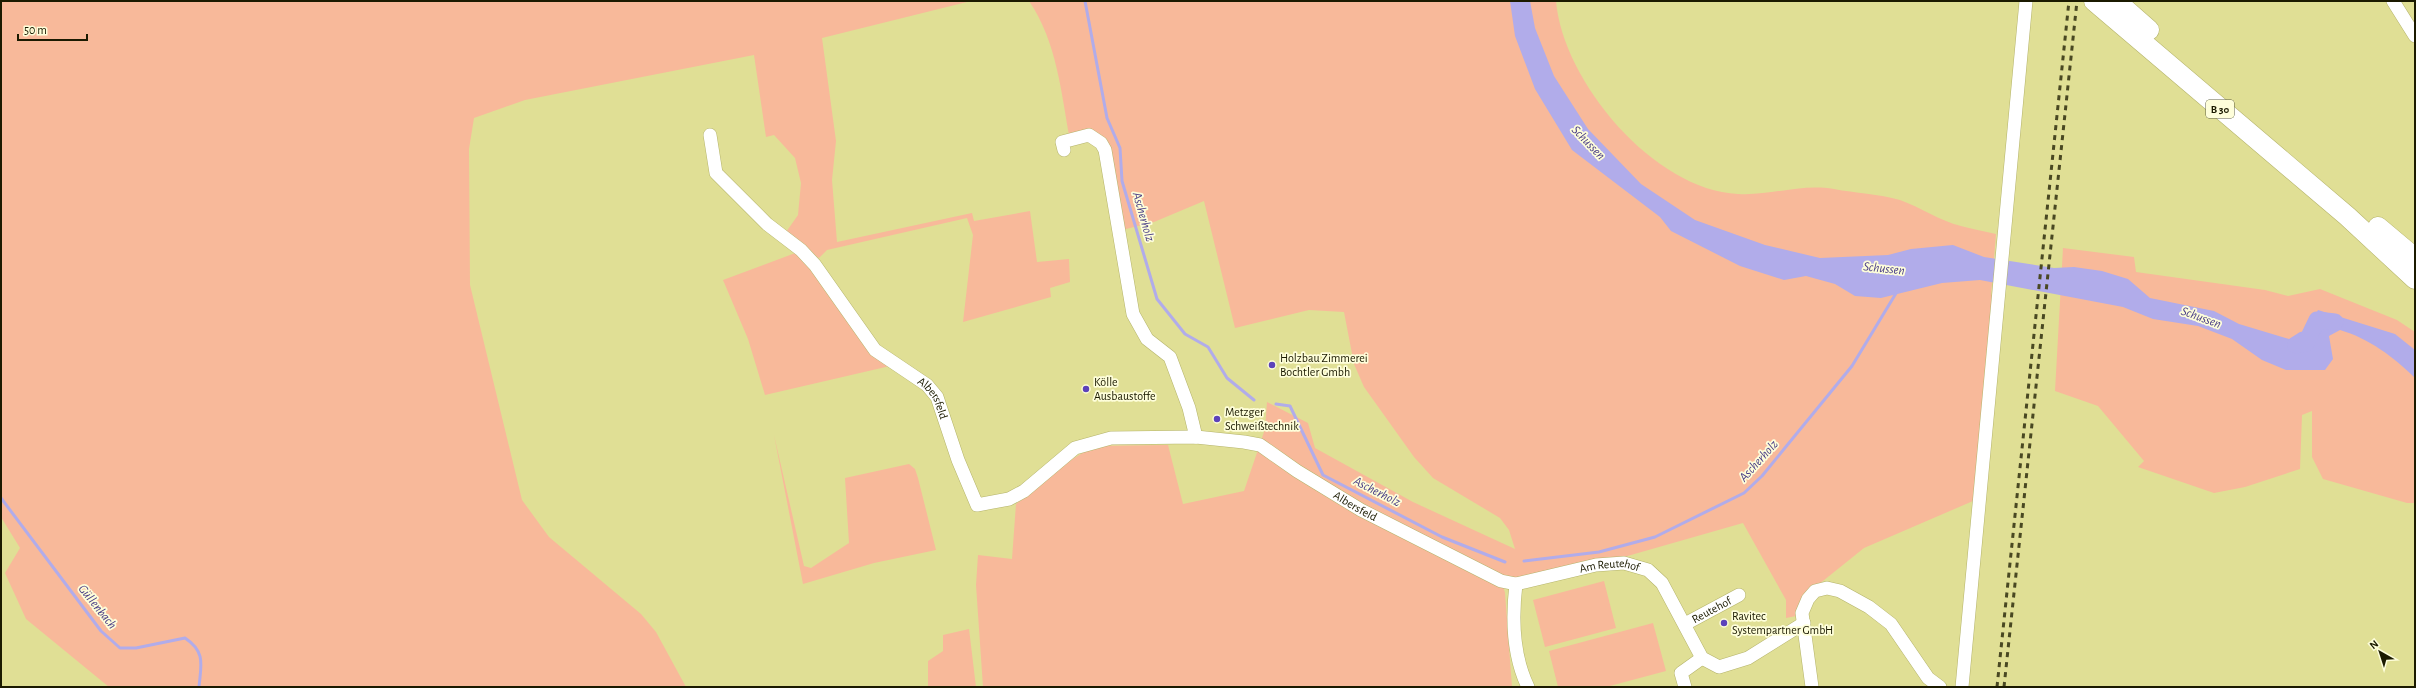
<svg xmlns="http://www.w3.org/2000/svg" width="2416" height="688" font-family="'Alegreya Sans',sans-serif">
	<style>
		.green { fill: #f8b99a }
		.water { fill: #b1acea }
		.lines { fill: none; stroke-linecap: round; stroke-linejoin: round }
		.stream { stroke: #b1acea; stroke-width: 3 }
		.river { stroke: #b1acea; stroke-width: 17 }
		.minor-casing { stroke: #b5b46b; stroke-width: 14 }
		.highway-casing { stroke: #b5b46b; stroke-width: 21 }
		.minor { stroke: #fff; stroke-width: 13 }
		.highway { stroke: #fff; stroke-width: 20 }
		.rail { stroke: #494822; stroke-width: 3; stroke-dasharray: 5 5; stroke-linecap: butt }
		.poi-dot { fill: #5c42ba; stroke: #fefeda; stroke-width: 1.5 }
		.labels { text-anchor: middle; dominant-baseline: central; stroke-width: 3.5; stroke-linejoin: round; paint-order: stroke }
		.shield { fill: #fefeda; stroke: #5f5e41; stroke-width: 1 }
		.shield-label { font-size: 11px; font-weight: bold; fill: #1b1a00 }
		.poi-label { font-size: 12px; fill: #1b1a00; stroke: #fefeda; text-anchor: start }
		.street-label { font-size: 12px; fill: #1b1a00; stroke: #fefeda }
		.water-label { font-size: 13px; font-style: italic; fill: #483c86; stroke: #fefeda }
	</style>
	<rect width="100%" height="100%" fill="#e0df95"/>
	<path class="green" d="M1,1H971L822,38L836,141L832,180L837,242L972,213L974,221L1030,211L1037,262L1069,259L1070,282L1050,288L1051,297L963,322L973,235L967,218L827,250L819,258L784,235L798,215L801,183L795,158L774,135L766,137L754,55L525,100L474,118L469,149L470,285L522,500L549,537L641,614L656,632L686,687H109L26,619L5,573L20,548L1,517Z
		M1029,1H1556C1563,82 1654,190 1738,194C1771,196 1801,183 1834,189C1855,193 1879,194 1900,200C1920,207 1940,221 1961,226C1971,229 1984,231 1996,234L1991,295L2000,290L1980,498L1864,548L1803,597L1796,616L1786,618V600L1743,523L1596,565L1502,582L1505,593L1512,687H983L976,585L978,555L1012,559L1016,504L1071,460L1094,446L1168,445L1183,504L1244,491L1265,429L1267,402L1308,423L1315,448L1413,502L1515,549L1509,530L1500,518L1433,478L1414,457L1364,387L1354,364L1344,312L1309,310L1235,328L1204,201L1154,222L1118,231L1101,143L1070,140C1061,92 1057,42 1029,1Z
		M2063,248L2134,257L2136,272L2265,290L2288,296L2320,289L2397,320L2415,332V503H2407L2323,479L2312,457V411L2302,415L2300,469L2245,487L2214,493L2138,467L2144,461L2098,406L2055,391Z
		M798,252L890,366L765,395L748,339L723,280Z
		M774,435L804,566L811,568L849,543L845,478L909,464L915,469L918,478L936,550L874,563L803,584Z
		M1604,581L1616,628L1545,647L1533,600Z
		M1653,623L1666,671L1606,687H1558L1549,651Z
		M969,629L976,687H928V661L943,651V635Z"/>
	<path class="water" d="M1510,1H1530L1535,28L1554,76L1588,129L1641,184L1695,220L1765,245L1820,258L1888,255L1911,249L1953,245L1984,257L2054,268L2074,267L2102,271L2128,279L2150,298L2214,311L2239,324L2289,339L2300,332L2316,330L2313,319L2318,310L2395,334L2415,350V378C2394,357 2368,338 2340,330L2329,336L2333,359L2325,370H2286L2262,360L2232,339L2198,326L2153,319L2123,307L1980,280L1942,283L1881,298L1855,296L1835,284L1806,276L1784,280L1740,266L1671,231L1660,217L1572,150L1535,89L1515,36Z"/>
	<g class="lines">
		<path class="stream" d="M1085,1L1107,118L1120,148L1122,181L1157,299L1185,334L1208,347L1227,378L1254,400
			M1276,404L1290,406L1323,475L1442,537L1505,562
			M1,498L101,631L120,648H136L185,638C206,652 201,665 199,687
			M1524,561L1599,552L1655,537L1744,493L1762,476L1852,366L1898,290"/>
		<path class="river" d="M2296,345L2306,343L2317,320L2335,322"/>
		<defs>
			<g id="minor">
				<path d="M2393,1L2415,36"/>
				<path id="s1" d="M710,135L716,173L767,224L801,250L815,265L875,350L927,385L937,397L958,460L977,505L1009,499L1024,491L1075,448L1111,438L1196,437L1244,442L1260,445L1297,471L1361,510L1501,581L1516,584L1596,565L1624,563L1648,570L1662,583L1702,658L1719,667L1748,658L1804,623"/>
				<path d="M1064,150L1062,142L1089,135L1101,143L1105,150L1133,314L1147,339L1170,357L1189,408L1196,437"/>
				<path d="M1516,584C1512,617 1513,656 1528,687"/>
				<path id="s2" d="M1685,624L1739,595"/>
				<path d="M1685,687L1681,673L1702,658"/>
				<path d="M1812,687L1802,613L1808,599L1815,591L1827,588L1840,591L1869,607L1891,624L1928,678L1940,687"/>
				<path d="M1962,687L2026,1"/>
			</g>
			<path id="highway" d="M2094,1L2347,216L2415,279
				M2116,1L2149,30
				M2378,227L2415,258"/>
		</defs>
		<use href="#minor" class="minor-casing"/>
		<use href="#highway" class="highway-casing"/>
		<use href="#minor" class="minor"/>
		<use href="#highway" class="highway"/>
		<path class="rail" d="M1997,687L2069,1
			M2004,687L2077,1"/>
	</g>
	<g class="poi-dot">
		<circle cx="1272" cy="365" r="4"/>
		<circle cx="1086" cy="389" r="4"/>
		<circle cx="1217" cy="419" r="4"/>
		<circle cx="1724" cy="623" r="4"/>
	</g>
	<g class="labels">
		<rect class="shield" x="2206" y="100" width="28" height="18" rx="3"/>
		<g class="shield-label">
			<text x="2220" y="109">B 30</text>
		</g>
		<g class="poi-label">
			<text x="1280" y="358">Holzbau Zimmerei<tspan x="1280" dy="14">Bochtler Gmbh</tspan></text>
			<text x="1094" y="382">Kölle<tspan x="1094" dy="14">Ausbaustoffe</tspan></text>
			<text x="1225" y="412">Metzger<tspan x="1225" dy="14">Schweißtechnik</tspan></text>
			<text x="1732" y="616">Ravitec<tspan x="1732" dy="14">Systempartner GmbH</tspan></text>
		</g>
		<g class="street-label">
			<text stroke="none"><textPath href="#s1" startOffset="355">Albersfeld</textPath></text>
			<text stroke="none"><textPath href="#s1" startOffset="888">Albersfeld</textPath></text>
			<text stroke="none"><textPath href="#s1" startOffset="1163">Am Reutehof</textPath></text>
			<text stroke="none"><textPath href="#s2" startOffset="30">Reutehof</textPath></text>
		</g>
		<g class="water-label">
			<text transform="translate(1588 143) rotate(46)">Schussen</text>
			<text transform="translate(1143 217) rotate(74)">Ascherholz</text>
			<text transform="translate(1884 269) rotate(6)">Schussen</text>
			<text transform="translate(2201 318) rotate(20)">Schussen</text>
			<text transform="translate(1759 461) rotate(-48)">Ascherholz</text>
			<text transform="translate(1377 492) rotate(27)">Ascherholz</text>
			<text transform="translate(97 607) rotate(51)">Güllenbach</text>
		</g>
	</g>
	<rect width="2416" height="688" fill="none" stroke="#1b1a00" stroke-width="4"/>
	<g transform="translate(2380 652) rotate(321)" stroke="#fefeda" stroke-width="3" paint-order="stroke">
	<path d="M0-3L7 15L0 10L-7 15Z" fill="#1b1a00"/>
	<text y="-6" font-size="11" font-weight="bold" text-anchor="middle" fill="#1b1a00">N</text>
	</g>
	<path d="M18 34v6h69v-6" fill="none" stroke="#1b1a00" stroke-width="2"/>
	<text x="24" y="34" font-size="12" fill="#1b1a00" stroke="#fefeda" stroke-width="3" paint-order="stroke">50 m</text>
</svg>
